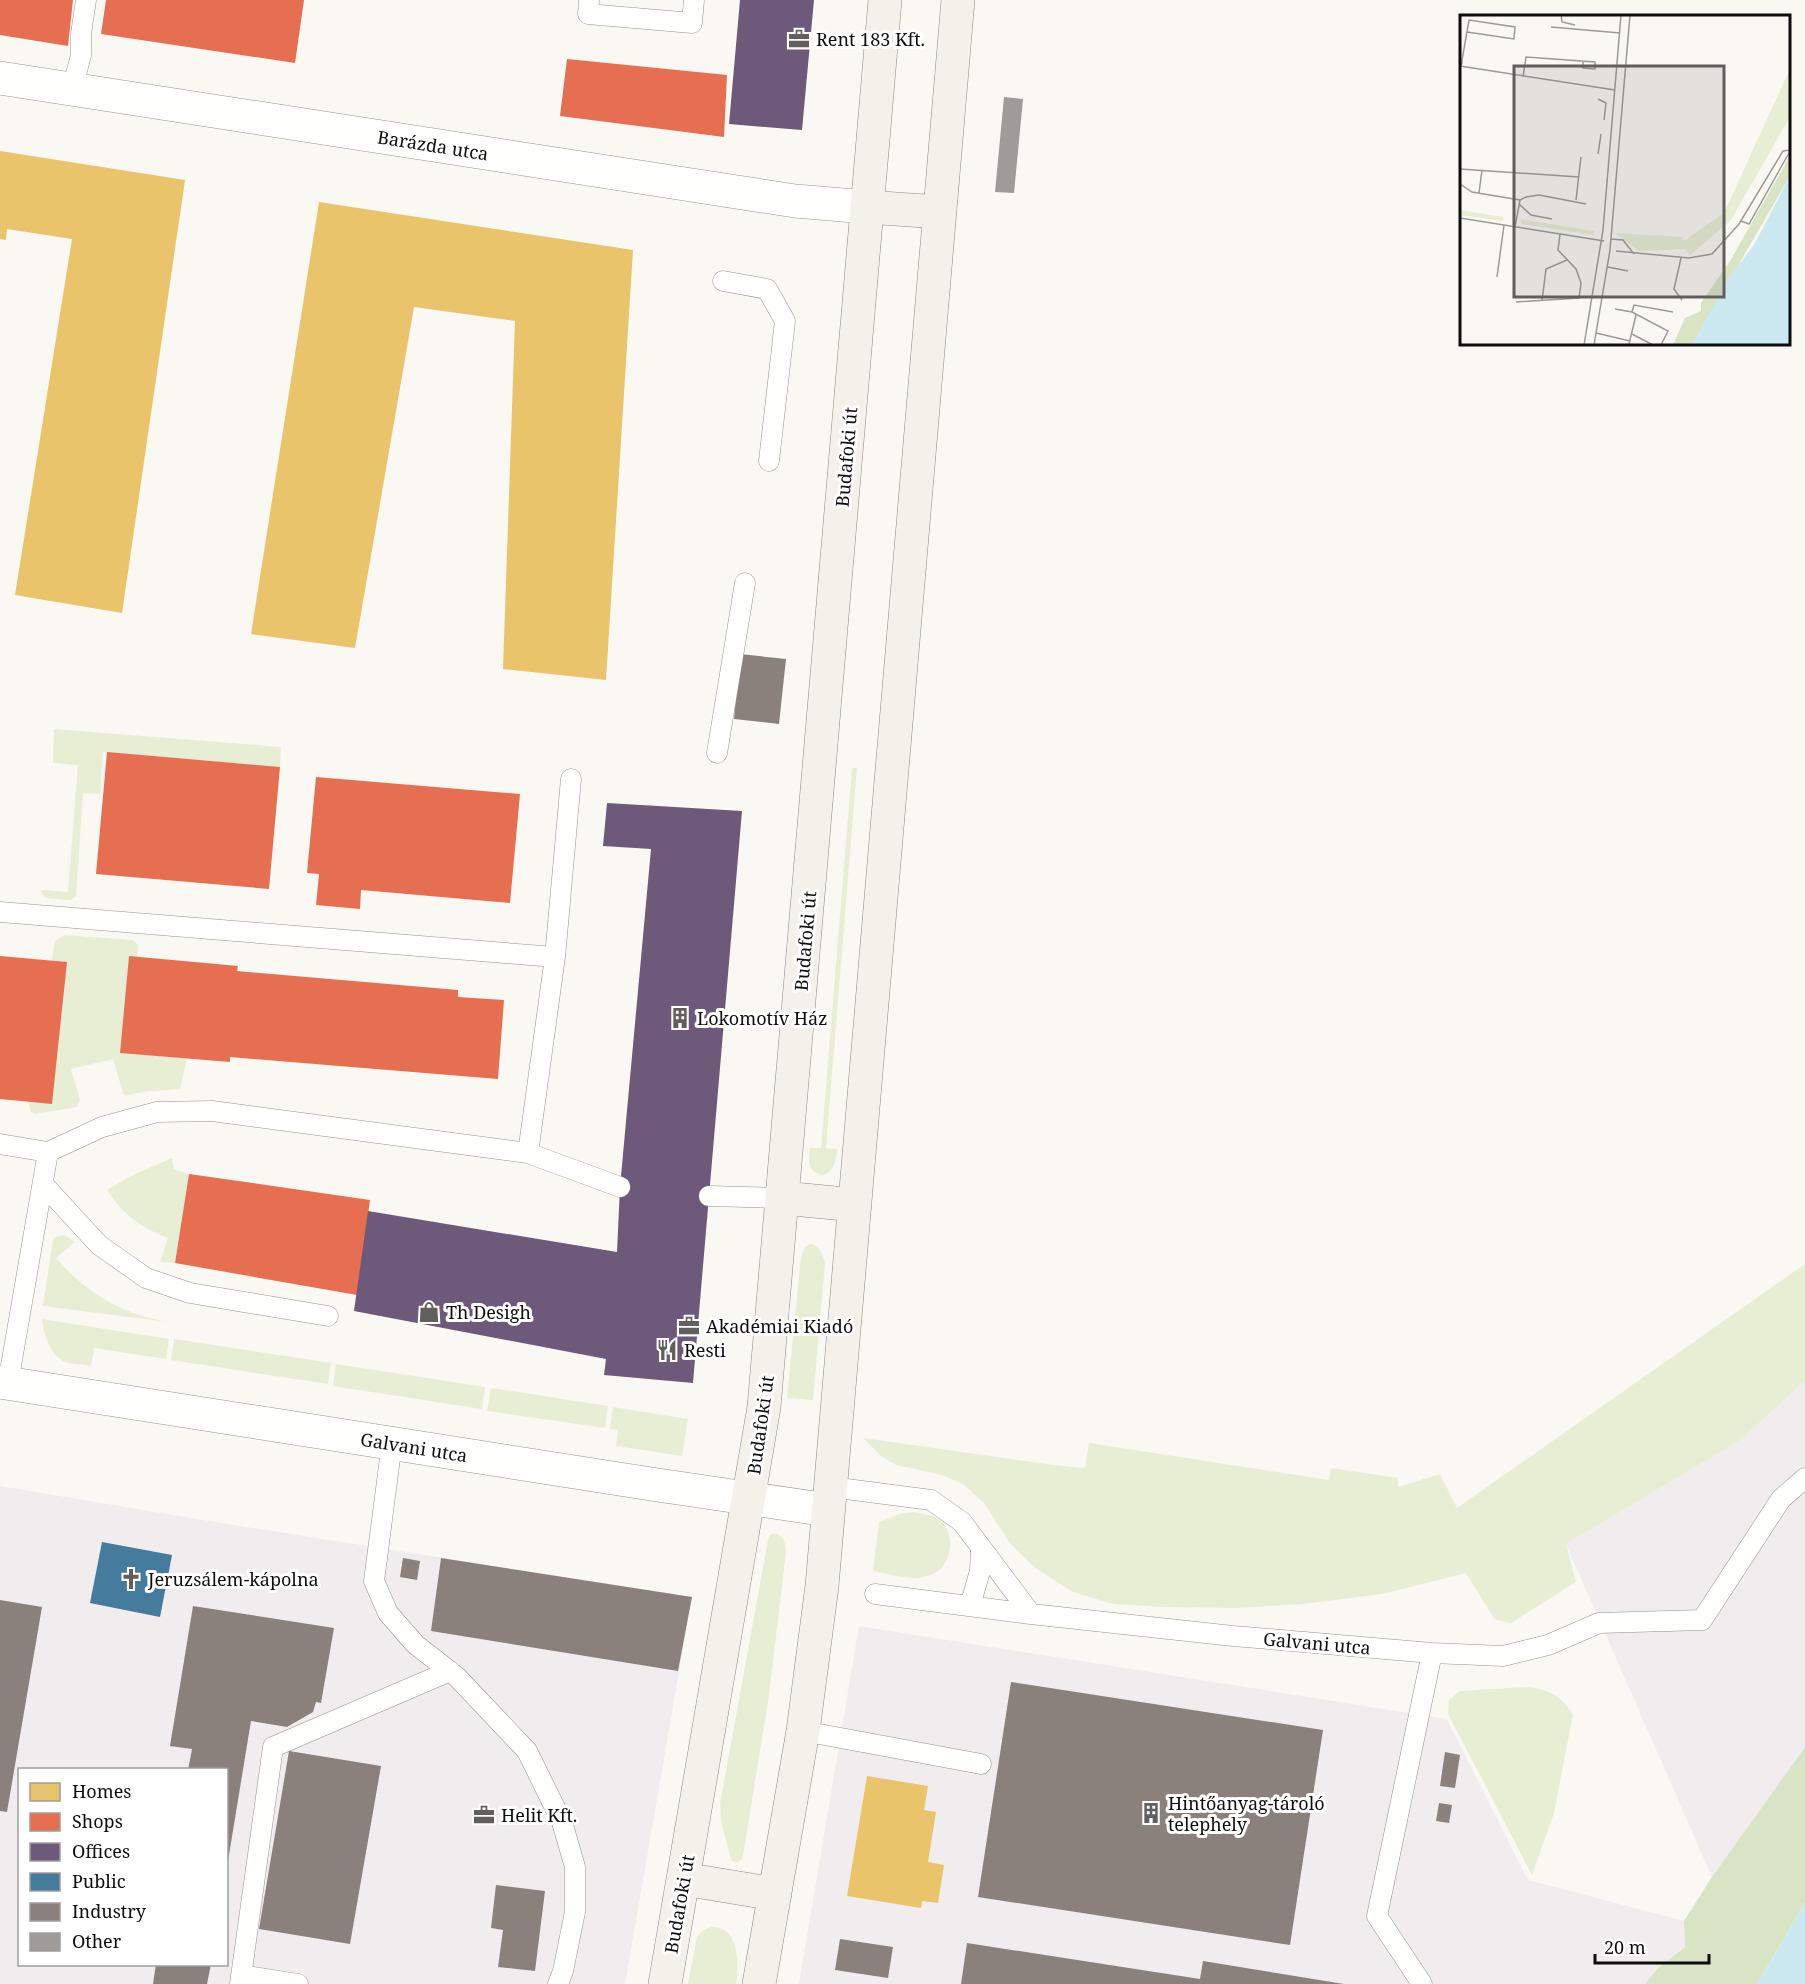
<svg xmlns="http://www.w3.org/2000/svg" width="1805" height="1984" font-family="'Noto Serif',serif">
	<style>
		.industrial { fill: #f1ecee; fill-rule: evenodd }
		.green { fill: #e7eed4 }
		.forest { fill: #d8e4c3 }
		.water { fill: #cce9f1 }
		.homes { fill: #e9c46a }
		.shops { fill: #e76f51 }
		.offices { fill: #6d597a }
		.public { fill: #457b9d }
		.industry { fill: #8a817c }
		.building { fill: #9e9b98 }
		.lines { fill: none; stroke-linecap: round; stroke-linejoin: round }
		.lane-casing { stroke: #949390; stroke-width: 21 }
		.street-casing { stroke: #949390; stroke-width: 34 }
		.secondary-casing { stroke: #8a8987; stroke-width: 34 }
		.lane { stroke: #fefefd; stroke-width: 20 }
		.street { stroke: #fefefd; stroke-width: 33 }
		.secondary { stroke: #f4f1ea; stroke-width: 33 }
		.labels { text-anchor: middle; dominant-baseline: central; stroke-width: 6; stroke-linejoin: round; paint-order: stroke }
		.poi-label { font-size: 18px; fill: #0d0d0d; stroke: #fff; text-anchor: start }
		.street-label { font-size: 18px; fill: #0d0d0d; stroke: #fff }
		.inset-road { fill: none; stroke: #9b9a96; stroke-width: 1.5 }
		.view { fill: #605f5d; fill-opacity: 0.15; stroke: #605f5d; stroke-width: 3 }
		.inset-edge { fill: none; stroke: #0d0d0d; stroke-width: 3 }
	</style>
	<rect width="100%" height="100%" fill="#faf8f2"/>
	<path class="industrial" d="M1805,1381V1747L1712,1877L1566,1544L1739,1441Z
		M0,1486L196,1519L692,1597L625,1984H0ZM20,1770H226V1964H20Z
		M859,1626L1447,1719L1528,1880L1684,1921L1685,1947L1657,1969L1645,1984H799Z"/>
	<path class="green" d="M54,729L281,747L280,767L103,752L100,794L83,793L76,896L71,900L45,898L41,891L43,890L68,892L78,765L53,763Z
		M852,768H857L826,1148L837,1149C836,1160 835,1171 823,1175C807,1172 808,1161 810,1148H821Z
		M64,935L133,940L138,945L137,957H129L120,1052L187,1059L180,1089L141,1092L124,1096L113,1059L71,1069L80,1100L77,1107L34,1114L31,1112L28,1101L55,941Z
		M172,1158L174,1169L189,1174L175,1263L160,1262L168,1238C143,1229 121,1213 107,1190L133,1175Z
		M64,1235L75,1242L56,1258C85,1292 123,1315 168,1322L43,1306L53,1240L56,1237Z
		M810,1244C820,1245 823,1255 825,1263L813,1400L787,1398L801,1257L805,1247Z
		M1805,1264V1381L1739,1441L1566,1544L1576,1582L1511,1623L1495,1620L1466,1573L1382,1594L1303,1604L1236,1608L1166,1607L1113,1604L1073,1592L1035,1568L1009,1542L984,1503L963,1484L942,1475L896,1465L881,1456L863,1438L1053,1465L1085,1468L1089,1443L1329,1480L1331,1468L1398,1478V1487L1440,1474L1457,1508Z
		M42,1319L169,1339L166,1359L94,1348L91,1366C83,1364 71,1365 63,1361C49,1353 44,1334 42,1319Z
		M174,1339L331,1363L328,1384L171,1360Z
		M336,1364L485,1387L482,1409L333,1386Z
		M491,1388L608,1406L605,1428L487,1411Z
		M613,1407L688,1419L682,1456L616,1446L618,1430L610,1429Z
		M915,1512C923,1514 935,1515 941,1521C956,1535 952,1565 933,1574C915,1583 891,1574 873,1571L879,1522L903,1513Z
		M774,1533C784,1535 785,1542 786,1552L769,1695L744,1850L742,1859L738,1862L732,1861L730,1856L721,1821L720,1804L768,1540L770,1535Z
		M1528,1687C1551,1691 1559,1694 1573,1714L1554,1813L1532,1875L1448,1714L1449,1700L1460,1691Z
		M711,1927C739,1925 740,1965 736,1984H688L697,1937L702,1931Z"/>
	<path class="forest" d="M1805,1747V1903L1757,1984H1645L1657,1969L1685,1947L1684,1921L1712,1877Z"/>
	<path class="water" d="M1805,1903V1984H1757Z"/>
	<path class="homes" d="M0,151L185,180L122,613L15,595L72,239L7,229L6,240L0,239Z
		M319,202L633,250L606,680L503,669L515,321L414,307L355,648L251,634Z
		M867,1776L928,1786L924,1810L936,1812L928,1862L944,1865L938,1903L922,1901L921,1908L847,1896Z"/>
	<path class="shops" d="M0,0H73L68,46L0,35Z
		M106,0H304L295,63L101,34Z
		M567,59L727,75L724,137L560,116Z
		M107,752L280,767L269,889L96,874Z
		M316,777L520,794L510,903L361,890L360,909L316,905L319,874L307,873Z
		M0,956L67,962L52,1104L0,1099Z
		M129,956L238,966L237,971L458,990V997L504,1000L498,1079L230,1057V1062L120,1053Z
		M189,1174L370,1200L357,1295L175,1263Z"/>
	<path class="offices" d="M740,0H814L802,130L729,124Z
		M607,803L742,811L693,1383L604,1375L606,1359L354,1311L368,1211L617,1252L620,1187L651,849L603,846Z"/>
	<path class="public" d="M102,1542L172,1555L160,1617L90,1603Z"/>
	<path class="industry" d="M740,654L786,659L779,724L734,719Z
		M403,1558L420,1561L417,1580L400,1577Z
		M441,1558L692,1597L678,1671L431,1631Z
		M0,1600L42,1607L7,1812L0,1811Z
		M193,1606L334,1628L321,1703L316,1702L313,1712L287,1727L251,1721L228,1861L226,1770H188L192,1749L170,1746Z
		M1011,1682L1323,1730L1290,1945L978,1897Z
		M289,1751L381,1766L350,1944L259,1929Z
		M1445,1752L1460,1755L1455,1788L1440,1786Z
		M1439,1803L1452,1805L1449,1823L1436,1821Z
		M496,1885L545,1891L535,1971L498,1967L503,1930L491,1928Z
		M840,1939L893,1947L888,1978L835,1970Z
		M967,1943L1200,1979L1203,1961L1344,1984H961Z
		M156,1964H211L207,1984H153Z"/>
	<path class="building" d="M1004,97L1023,99L1014,193L995,192Z"/>
	<g class="lines">
		<defs>
			<path id="lane" d="M589,0L588,14L692,23L694,0
				M72,90L81,55V34L86,0
				M723,281L767,289L785,321L769,461
				M717,753L745,583
				M0,912L555,957
				M0,1144L48,1152
				M528,1153L555,957L571,779
				M43,1184L99,1245L146,1278L190,1293L328,1316
				M709,1196L783,1198
				M8,1383L48,1152L102,1127L157,1112L212,1111L528,1153L620,1187
				M392,1443L374,1581L388,1613L415,1644L457,1677L527,1751L562,1822L575,1867V1912L563,1971L558,1984
				M831,1487L931,1500L962,1522L1031,1614
				M875,1594L1031,1614L1233,1636L1432,1653L1503,1656L1548,1645L1599,1623L1702,1620L1781,1499L1805,1478
				M970,1606L980,1571L981,1547
				M803,1731L981,1764
				M241,1975L298,1984
				M240,1984L273,1747L450,1671
				M1422,1984L1377,1916L1432,1653"/>
			<path id="street" d="M0,78L795,201L867,207
				M0,1382L651,1484L828,1510"/>
			<path id="secondary" d="M867,207L939,212
				M783,1198L855,1205
				M684,1879L775,1894
				M665,1984L764,1407L885,0
				M759,1984L803,1731L822,1586L958,0"/>
		</defs>
		<use href="#lane" class="lane-casing"/>
		<use href="#street" class="street-casing"/>
		<use href="#secondary" class="secondary-casing"/>
		<use href="#lane" class="lane"/>
		<use href="#street" class="street"/>
		<use href="#secondary" class="secondary"/>
	</g>
	<defs>
		<symbol id="office-bare" viewBox="-9 -9 18 18"><path d="M-6-3h4V-5.5h4V-3h4V5H-6ZM-1-4.5V-3h2v-1.5ZM-6 0V1H6V0Z" fill="#605f5d" stroke="#fff" stroke-width="2.5" paint-order="stroke"/></symbol>
		<symbol id="building-bare" viewBox="-9 -9 18 18"><path d="M-4-6H4V6H1V3H-1V6H-4ZM-2.5-4.3h1.7v1.8h-1.7ZM.8-4.3h1.7v1.8H.8ZM-2.5-1h1.7V.8h-1.7ZM.8-1h1.7V.8H.8Z" fill="#605f5d" stroke="#fff" stroke-width="2.5" paint-order="stroke"/></symbol>
		<symbol id="shop-bare" viewBox="-9 -9 18 18"><path d="M-5-2.5h2.3a2.7 3.5 0 0 1 5.4 0H5L5.5 6h-11ZM-1.5-2.5h3a1.5 2.3 0 0 0-3 0Z" fill="#605f5d" stroke="#fff" stroke-width="2.5" paint-order="stroke"/></symbol>
		<symbol id="restaurant-bare" viewBox="-9 -9 18 18"><path d="M-5-6h1v4h1v-4h1v4h1v-4h1v5L-1.5 .5V6h-2V.5L-5-1ZM5-6V6H3V1.5H1.5Q1.5-4 5-6Z" fill="#605f5d" stroke="#fff" stroke-width="2.5" paint-order="stroke"/></symbol>
		<symbol id="church-bare" viewBox="-9 -9 18 18"><path d="M-1.2-6h2.4v3.5h3.3v2.4h-3.3V6h-2.4V-.1h-3.3v-2.4h3.3Z" fill="#605f5d" stroke="#fff" stroke-width="2.5" paint-order="stroke"/></symbol>
	</defs>
	<g fill-rule="evenodd">
		<use href="#office-bare" x="784" y="24" width="30" height="30"/>
		<use href="#building-bare" x="665" y="1003" width="30" height="30"/>
		<use href="#shop-bare" x="414" y="1297" width="30" height="30"/>
		<use href="#office-bare" x="674" y="1311" width="30" height="30"/>
		<use href="#restaurant-bare" x="652" y="1335" width="30" height="30"/>
		<use href="#church-bare" x="116" y="1564" width="30" height="30"/>
		<use href="#building-bare" x="1136" y="1798" width="30" height="30"/>
		<use href="#office-bare" x="469" y="1800" width="30" height="30"/>
	</g>
	<g class="labels">
		<g class="poi-label">
			<text x="816" y="39">Rent 183 Kft.</text>
			<text x="697" y="1018">Lokomotív Ház</text>
			<text x="446" y="1312">Th Desigh</text>
			<text x="706" y="1326">Akadémiai Kiadó</text>
			<text x="684" y="1350">Resti</text>
			<text x="148" y="1579">Jeruzsálem-kápolna</text>
			<text x="1168" y="1803">Hintőanyag-tároló<tspan x="1168" dy="21">telephely</tspan></text>
			<text x="501" y="1815">Helit Kft.</text>
		</g>
		<g class="street-label">
			<text transform="translate(433 145) rotate(9)">Barázda utca</text>
			<text transform="translate(846 457) rotate(-85)">Budafoki út</text>
			<text transform="translate(805 941) rotate(-85)">Budafoki út</text>
			<text transform="translate(760 1425) rotate(-82)">Budafoki út</text>
			<text transform="translate(414 1447) rotate(9)">Galvani utca</text>
			<text transform="translate(1317 1643) rotate(5)">Galvani utca</text>
			<text transform="translate(679 1904) rotate(-80)">Budafoki út</text>
		</g>
	</g>
	<g transform="translate(1460 15)">
		<rect width="330" height="330" fill="#faf8f2"/>
		<path d="M330,54V102L271,205L230,240L225,234L179,236L155,218L222,222L224,226L264,198ZM0,195L43,202V206L0,200ZM59,204L134,216V220L62,209Z" fill="#e7eed4"/>
		<path d="M330,141V161L232,330H213L225,303L241,296V288L270,246Z" fill="#d8e4c3"/>
		<path d="M330,161V330H232L269,263L295,228Z" fill="#cce9f1"/>
		<path class="inset-road" d="M101,0L102,7L115,10M91,12L160,18M0,51L155,75M1,51L2,48V45L9,5L55,12L54,24L7,17M63,62L66,42L135,47V54L123,53V46M138,84L146,88L144,105M138,139L141,119M0,154L119,162M0,169L12,177L60,185M19,178L22,155M116,185L121,142M59,189L71,200L92,204M0,203L144,226M281,206L289,209L329,138M55,212L60,185L66,182L79,180L126,189M151,224L163,225L174,239M156,236L229,243L252,239L279,209L323,136L330,135M221,243L214,274L222,285M148,252L168,256M37,262L44,210M82,286L86,254L107,245M56,287L119,283L121,268L116,254L98,235L100,219M155,294L172,297L208,316L201,330M172,297L174,290L213,297M136,318L170,326M172,319L193,330M169,329L176,300M124,330L143,215L161,0M134,330L150,235L170,0"/>
		<path class="view" d="M54,51H264V282H54Z"/>
		<rect width="330" height="330" class="inset-edge"/>
	</g>
	<rect x="18" y="1768" width="210" height="198" fill="#ffffff" stroke="#9e9e9e" stroke-width="1.5"/>
	<rect x="30" y="1783" width="30" height="18" fill="#e9c46a" stroke="#9e9e9e" stroke-width="1.5"/>
	<text x="72" y="1798" font-size="18" fill="#0d0d0d">Homes</text>
	<rect x="30" y="1813" width="30" height="18" fill="#e76f51" stroke="#9e9e9e" stroke-width="1.5"/>
	<text x="72" y="1828" font-size="18" fill="#0d0d0d">Shops</text>
	<rect x="30" y="1843" width="30" height="18" fill="#6d597a" stroke="#9e9e9e" stroke-width="1.5"/>
	<text x="72" y="1858" font-size="18" fill="#0d0d0d">Offices</text>
	<rect x="30" y="1873" width="30" height="18" fill="#457b9d" stroke="#9e9e9e" stroke-width="1.5"/>
	<text x="72" y="1888" font-size="18" fill="#0d0d0d">Public</text>
	<rect x="30" y="1903" width="30" height="18" fill="#8a817c" stroke="#9e9e9e" stroke-width="1.5"/>
	<text x="72" y="1918" font-size="18" fill="#0d0d0d">Industry</text>
	<rect x="30" y="1933" width="30" height="18" fill="#9e9b98" stroke="#9e9e9e" stroke-width="1.5"/>
	<text x="72" y="1948" font-size="18" fill="#0d0d0d">Other</text>
	<path d="M1595 1954v9h114v-9" fill="none" stroke="#0d0d0d" stroke-width="3"/>
	<text x="1604" y="1954" font-size="18" fill="#0d0d0d" stroke="#ffffff" stroke-width="4.5" paint-order="stroke">20 m</text>
</svg>
